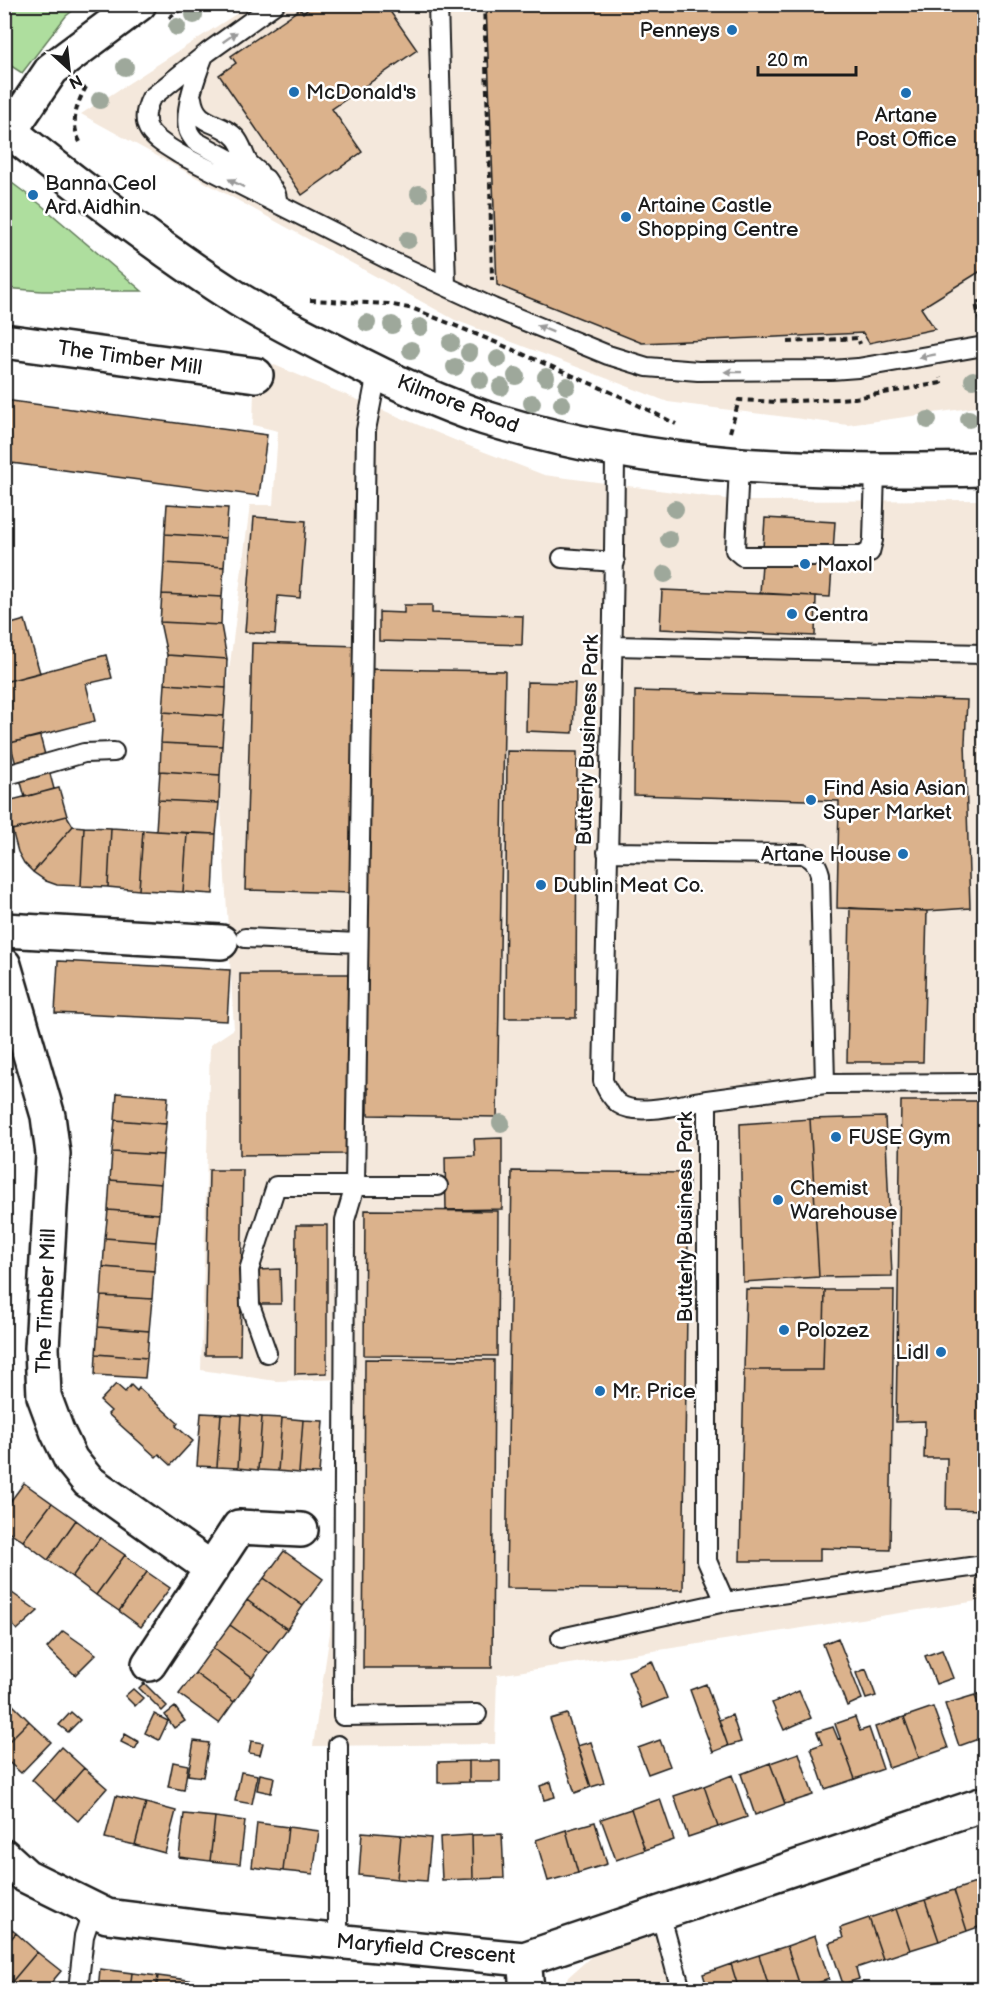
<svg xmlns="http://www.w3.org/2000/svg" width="989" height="1994" font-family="'Balsamiq Sans',sans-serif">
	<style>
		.built { fill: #f4e8dc }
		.green { fill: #aede9e; stroke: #657d5d; stroke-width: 1.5 }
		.building { fill: #dbb28c; stroke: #1c1c1c; stroke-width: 1.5 }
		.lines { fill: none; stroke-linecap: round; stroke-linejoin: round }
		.service-casing { stroke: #1c1c1c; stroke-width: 22 }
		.minor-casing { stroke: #1c1c1c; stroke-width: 38 }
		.tertiary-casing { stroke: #1c1c1c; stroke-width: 38 }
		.path { stroke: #1c1c1c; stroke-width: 4; stroke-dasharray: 6 4.5; stroke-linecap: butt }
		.service { stroke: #fff; stroke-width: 18 }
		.minor { stroke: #fff; stroke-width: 33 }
		.tertiary { stroke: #fff; stroke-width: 33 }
		.tree { fill: #9ea89b }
		.oneway { fill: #999 }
		.poi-dot { fill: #1f6fb2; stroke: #fff; stroke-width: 2 }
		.labels { text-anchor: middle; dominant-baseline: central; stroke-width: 5; stroke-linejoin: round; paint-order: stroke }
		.poi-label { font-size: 21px; fill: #1c1c1c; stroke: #fff; text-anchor: start }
		.street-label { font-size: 21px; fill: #1c1c1c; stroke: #fff }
	</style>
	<rect width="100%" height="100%" fill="#fff"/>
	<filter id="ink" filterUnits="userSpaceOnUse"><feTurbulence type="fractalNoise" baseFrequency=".0167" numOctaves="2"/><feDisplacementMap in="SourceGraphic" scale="12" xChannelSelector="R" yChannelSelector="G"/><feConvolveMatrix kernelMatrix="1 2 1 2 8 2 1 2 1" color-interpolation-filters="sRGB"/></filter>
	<g filter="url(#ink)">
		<path class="built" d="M250,5H984V406L848,425L668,402L455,320L81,114Z
			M255,357L464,444L544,475L742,501L984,500V1600L497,1675L495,1744L313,1746L330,1633L349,1379L276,1381L201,1370L210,1045L234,1029L218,759L250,505H273L278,431L253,425Z
			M656,1935L670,1989H568L567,1978L593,1955Z"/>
		<path class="green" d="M4,5L5,4L80,5L66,16L22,73L5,62Z
			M4,177L40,204L142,291H42L5,288Z"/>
		<path class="building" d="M315,4H385L417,50L332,109L362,152L302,195L219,75L236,63L231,56L300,9L303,13Z
			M486,4H984V269L921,308L935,329L869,343L863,333L642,343L497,285Z
			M4,400L267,435L259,496L4,462Z
			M167,504L228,508L226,538L165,534Z
			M254,517L306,521L300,598L278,596L275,634L245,632Z
			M765,518L835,522L830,597L760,593Z
			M165,534L226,538L224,567L164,563Z
			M164,563L224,567L222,597L162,594Z
			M662,590L816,596L815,636L660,629Z
			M162,594L222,597L221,625L160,622Z
			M404,605H432V613L523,616L522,645L379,641V612L404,613Z
			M25,620L40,673L4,682V626Z
			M160,622L221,625L227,659L167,655Z
			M252,643L360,646L352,893L245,890Z
			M106,655L112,678L86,684L95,721L10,743L4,721V682Z
			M167,655L227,659L226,688L165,684Z
			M367,669L505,671L497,1117L368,1115V1088H360Z
			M527,682L575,683L573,733L526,731Z
			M165,684L226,688L224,716L163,712Z
			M635,691L967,700L965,743L970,908L927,911L837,908L839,801L634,795Z
			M163,712L224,716L222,746L161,743Z
			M40,736L54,789L25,797L10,743Z
			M161,743L222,746L220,775L160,771Z
			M507,751L577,752L576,1018H505Z
			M160,771L220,775L219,803L158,800Z
			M59,788L67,816L12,830L4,802Z
			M158,800L219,803L216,834L156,831Z
			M67,816L73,826L33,872L24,863L18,852L12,830Z
			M73,826L84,827L81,886L57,885L46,881L33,872Z
			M84,827L111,828L108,887L81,886Z
			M111,828L143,830L139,890L108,887Z
			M143,830L187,833L183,892L139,890Z
			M187,833L216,834L213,894L183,892Z
			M850,908L927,911L923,1062H847Z
			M58,961L230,970L227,1021L55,1013Z
			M240,974H348V1154L240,1155Z
			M117,1093L168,1097L166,1124L115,1120Z
			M901,1101H984V1510L946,1509L947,1458H924L925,1421L896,1422Z
			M885,1117L892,1276L819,1277L810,1119Z
			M810,1119L819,1277L743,1282L740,1124Z
			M115,1120L166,1124L163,1155L112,1152Z
			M502,1138V1209L446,1210L445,1157L475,1156L474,1139Z
			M112,1152L163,1155L161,1184L110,1180Z
			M209,1170H243L240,1355H205Z
			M512,1171L689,1173L683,1590L506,1588Z
			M110,1180L161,1184L159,1214L108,1210Z
			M108,1210L159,1214L156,1242L105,1238Z
			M365,1210L498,1211L497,1356L364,1355Z
			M296,1225H327V1373L295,1374Z
			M105,1238L156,1242L154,1271L103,1267Z
			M103,1267L154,1271L152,1299L101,1296Z
			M280,1269L281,1304H259L258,1270Z
			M746,1289L825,1290L823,1370H744Z
			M825,1290H894L890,1550L820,1548V1561H740L744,1370H823Z
			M101,1296L152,1299L149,1331L98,1327Z
			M98,1327L149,1331L147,1358L96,1354Z
			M96,1354L147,1358L145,1378L95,1375Z
			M365,1359L494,1360L492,1668H363Z
			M116,1384L125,1392L131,1385L137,1391L139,1388L178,1423L176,1426L193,1441L171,1465L159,1454L156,1457L108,1414L111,1411L100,1401Z
			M201,1413L221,1414L217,1467L197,1466Z
			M221,1414L241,1415L238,1468L217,1467Z
			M241,1415L262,1417L258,1470L238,1468Z
			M262,1417L282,1418L278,1471L258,1470Z
			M282,1418L303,1420L299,1473L278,1471Z
			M303,1420L323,1421L319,1474L299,1473Z
			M24,1483L52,1503L23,1541L4,1528V1510Z
			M52,1503L76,1520L48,1560L23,1541Z
			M76,1520L100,1538L72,1577L48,1560Z
			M100,1538L125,1555L96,1595L72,1577Z
			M284,1551L323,1579L303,1606L264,1578Z
			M125,1555L147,1572L119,1611L96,1595Z
			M147,1572L170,1588L141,1627L119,1611Z
			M264,1578L303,1606L287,1629L247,1600Z
			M12,1593L38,1611L17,1630L4,1615V1600Z
			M247,1600L287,1629L269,1653L230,1625Z
			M230,1625L269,1653L252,1677L213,1648Z
			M63,1631L96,1654L75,1675L47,1648Z
			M838,1638L862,1699L847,1706L823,1644Z
			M213,1648L252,1677L234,1702L195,1673Z
			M942,1650L953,1678L936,1684L925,1656Z
			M652,1661L667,1698L642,1708L628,1671Z
			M866,1669L876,1696L866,1699L856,1673Z
			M195,1673L234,1702L219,1723L179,1694Z
			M144,1683L167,1706L162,1711L139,1688Z
			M706,1684L728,1746L713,1752L690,1690Z
			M133,1689L143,1698L135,1706L125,1696Z
			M799,1691L811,1718L784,1730L772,1703Z
			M984,1692V1724L975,1695Z
			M975,1695L984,1724V1737L959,1746L945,1704Z
			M7,1699L29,1721L4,1746V1702Z
			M175,1707L185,1721L174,1728L165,1715Z
			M933,1707L948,1748L919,1758L904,1717Z
			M71,1712L80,1720L68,1732L59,1725Z
			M154,1714L168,1721L159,1740L145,1733Z
			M567,1714L591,1787L575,1793L550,1719Z
			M732,1715L741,1742L728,1746L719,1720Z
			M855,1717L860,1731L869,1728L883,1769L855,1779L835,1724Z
			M904,1717L919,1758L889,1768L875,1727Z
			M29,1721L51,1742L21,1773L4,1758V1746Z
			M833,1727L838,1739L840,1738L855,1779L825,1789L811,1748L822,1744L817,1732Z
			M125,1734L139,1742L135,1749L121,1742Z
			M660,1740L670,1766L648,1774L638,1748Z
			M194,1741L209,1743L203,1777L188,1775Z
			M251,1741L263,1743L260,1755L249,1753Z
			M591,1742L604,1783L591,1787L577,1746Z
			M61,1747L84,1768L55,1801L32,1780Z
			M799,1753L813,1795L785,1804L770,1763Z
			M469,1761V1782L438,1783V1762Z
			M469,1761H500V1782H469Z
			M173,1762L188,1765L184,1790L168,1787Z
			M770,1763L785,1804L755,1815L741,1774Z
			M84,1768L107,1788L78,1821L55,1801Z
			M241,1772L258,1775L252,1804L235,1801Z
			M260,1774L274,1777L271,1793L257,1790Z
			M732,1775L747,1817L718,1827L704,1786Z
			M551,1782L555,1797L544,1800L540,1786Z
			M704,1786L718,1827L688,1837L674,1796Z
			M116,1796L146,1803L135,1845L105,1838Z
			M660,1799L674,1840L645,1850L631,1809Z
			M146,1803L176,1811L165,1853L135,1845Z
			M631,1809L645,1850L616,1860L601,1819Z
			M184,1814L215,1817L210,1861L179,1857Z
			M215,1817L245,1821L240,1864L210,1861Z
			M595,1822L607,1864L578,1873L566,1830Z
			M257,1823L288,1827L283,1871L252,1867Z
			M288,1827L319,1831L313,1874L283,1871Z
			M566,1830L578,1873L548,1881L536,1840Z
			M362,1832L401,1835L397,1879L359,1875Z
			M502,1834L504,1878L473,1879L472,1835Z
			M401,1835L431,1838L427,1881L397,1879Z
			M472,1835L473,1879L442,1880L440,1837Z
			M982,1881L984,1889V1925L967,1931L954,1890Z
			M954,1890L967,1931L939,1941L925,1900Z
			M925,1900L939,1941L910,1950L896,1909Z
			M896,1909L910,1950L883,1959L869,1918Z
			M869,1918L883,1959L856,1968L859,1979L843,1984L829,1943L843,1938L840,1928Z
			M4,1924L16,1933L4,1947Z
			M16,1933L37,1952L10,1984L4,1979V1947Z
			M815,1936L829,1979L801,1989L787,1946Z
			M787,1946L801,1989L770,1990L759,1955Z
			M37,1952L61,1971L45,1990H16L10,1984Z
			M759,1955L770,1990H739L731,1964Z
			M731,1964L739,1990H708L703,1974Z
			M100,1969L132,1973L130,1990H98Z
			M132,1973L158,1976L156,1990H130Z
			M158,1976L188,1980L187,1990H156Z
			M188,1980L217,1983L216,1990H187Z
			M217,1983L249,1987L248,1990H216Z"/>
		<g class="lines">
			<defs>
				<path id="service" d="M275,4L208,52L151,98C135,130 157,140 181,155L391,261L493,308L608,355L647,367L698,371L831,370L858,368L984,346
					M438,4L446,286
					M204,55C197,73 184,110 188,129C189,134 192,137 195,141L266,179L276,194L278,204
					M192,98C196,127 219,120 235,137C242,144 243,154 248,162C251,166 255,169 259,172
					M615,450C614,660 607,871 603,1081C607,1090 611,1098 619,1104C638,1117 685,1103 707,1100V1561L725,1602L984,1565
					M739,466L735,550L742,556H860L870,552L873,540L875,471
					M562,558L615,562
					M614,646L984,654
					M4,776L84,753L114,752
					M607,852L803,854C813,859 817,863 820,874L825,1084
					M245,938L358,943
					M707,1100L825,1084L984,1083
					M438,1186H355L345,1220L343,1716L477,1714
					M267,1353L250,1305L249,1270L276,1186H355L366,430L377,373
					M561,1638L725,1602
					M660,1913L681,1990
					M338,1941V1745
					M78,1990L84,1936L93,1909"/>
				<path id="minor" d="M10,131L52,69L139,4
					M4,341L256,375
					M4,930L221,942
					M4,965L48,1116L53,1154L42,1348L44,1396L57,1431L71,1460L88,1481L212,1569
					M149,1664L239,1527L301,1530
					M4,1856L26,1876L107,1916L220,1930L524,1959L984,1804
					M524,1959L527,1990"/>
				<path id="tertiary" d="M4,127C81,187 156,247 238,299C272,320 307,337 342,355C388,379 436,402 485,418C649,469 814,473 984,469"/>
			</defs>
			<use href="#service" class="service-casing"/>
			<use href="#minor" class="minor-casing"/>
			<use href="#tertiary" class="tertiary-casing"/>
			<path class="path" d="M484,4L490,181L492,280
				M169,18L188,4
				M80,142C70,123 76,105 86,87
				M310,300L388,304L414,309L488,339L622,397L676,424
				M980,322L976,303L984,301
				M788,342L858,338L860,344
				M730,432L739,400L776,402L855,398L941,383L940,378"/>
			<use href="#service" class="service"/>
			<use href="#minor" class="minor"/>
			<use href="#tertiary" class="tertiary"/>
		</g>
		<g class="tree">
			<circle cx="194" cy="15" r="9"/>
			<circle cx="177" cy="27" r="9"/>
			<circle cx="125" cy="67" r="9"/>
			<circle cx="100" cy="100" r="9"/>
			<circle cx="419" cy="194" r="9"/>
			<circle cx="408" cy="240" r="9"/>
			<circle cx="367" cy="323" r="9"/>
			<circle cx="392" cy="325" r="9"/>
			<circle cx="420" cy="327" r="9"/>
			<circle cx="451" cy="343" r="9"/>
			<circle cx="411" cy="350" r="9"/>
			<circle cx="469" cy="353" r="9"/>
			<circle cx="498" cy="359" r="9"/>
			<circle cx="455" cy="367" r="9"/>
			<circle cx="516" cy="376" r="9"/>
			<circle cx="546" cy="377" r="9"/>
			<circle cx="480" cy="380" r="9"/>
			<circle cx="973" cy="380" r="9"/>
			<circle cx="567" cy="386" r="9"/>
			<circle cx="501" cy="387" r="9"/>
			<circle cx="532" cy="403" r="9"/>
			<circle cx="562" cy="404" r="9"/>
			<circle cx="969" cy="419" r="9"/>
			<circle cx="928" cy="420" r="9"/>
			<circle cx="675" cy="509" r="9"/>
			<circle cx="669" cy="539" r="9"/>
			<circle cx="665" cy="574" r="9"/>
			<circle cx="501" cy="1123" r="9"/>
		</g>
		<defs><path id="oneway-solid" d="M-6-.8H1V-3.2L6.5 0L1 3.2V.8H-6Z" transform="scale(1.5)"/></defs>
		<g class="oneway">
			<use href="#oneway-solid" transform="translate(230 37) rotate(-35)"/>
			<use href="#oneway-solid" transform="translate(236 183) rotate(-153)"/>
			<use href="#oneway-solid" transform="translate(545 329) rotate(-158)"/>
			<use href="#oneway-solid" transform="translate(927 356) rotate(170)"/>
			<use href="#oneway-solid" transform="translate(733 372) rotate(-179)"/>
		</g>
	</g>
	<g class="poi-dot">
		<circle cx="732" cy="30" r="6"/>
		<circle cx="294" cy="92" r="6"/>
		<circle cx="906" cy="93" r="6"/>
		<circle cx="33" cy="195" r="6"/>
		<circle cx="626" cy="217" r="6"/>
		<circle cx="805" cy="564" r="6"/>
		<circle cx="792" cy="614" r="6"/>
		<circle cx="811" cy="800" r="6"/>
		<circle cx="903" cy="854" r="6"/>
		<circle cx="541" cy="885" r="6"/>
		<circle cx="836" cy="1137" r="6"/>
		<circle cx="778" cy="1200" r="6"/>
		<circle cx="784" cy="1330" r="6"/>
		<circle cx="941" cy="1352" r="6"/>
		<circle cx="600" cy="1391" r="6"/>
	</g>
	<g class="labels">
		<g class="poi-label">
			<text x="720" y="30" text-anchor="end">Penneys</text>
			<text x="306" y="92">McDonald's</text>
			<text x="906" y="115" text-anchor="middle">Artane<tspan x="906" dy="24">Post Office</tspan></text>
			<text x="45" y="183">Banna Ceol<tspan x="45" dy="24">Ard Aidhin</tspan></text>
			<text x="638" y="205">Artaine Castle<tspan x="638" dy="24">Shopping Centre</tspan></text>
			<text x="817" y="564">Maxol</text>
			<text x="804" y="614">Centra</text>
			<text x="823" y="788">Find Asia Asian<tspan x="823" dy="24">Super Market</tspan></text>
			<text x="891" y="854" text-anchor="end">Artane House</text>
			<text x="553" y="885">Dublin Meat Co.</text>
			<text x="848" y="1137">FUSE Gym</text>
			<text x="790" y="1188">Chemist<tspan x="790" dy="24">Warehouse</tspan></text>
			<text x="796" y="1330">Polozez</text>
			<text x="929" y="1352" text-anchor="end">Lidl</text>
			<text x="612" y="1391">Mr. Price</text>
		</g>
		<g class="street-label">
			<text transform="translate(130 358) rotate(8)">The Timber Mill</text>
			<text transform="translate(458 404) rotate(21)">Kilmore Road</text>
			<text transform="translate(588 740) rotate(-88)">Butterly Business Park</text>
			<text transform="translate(685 1217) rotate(-90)">Butterly Business Park</text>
			<text transform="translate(46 1301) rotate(-88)">The Timber Mill</text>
			<text transform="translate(426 1949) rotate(5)">Maryfield Crescent</text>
		</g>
	</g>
	<rect width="989" height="1994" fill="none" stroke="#fff" stroke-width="24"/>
	<rect x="12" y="12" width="965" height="1970" fill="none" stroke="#1c1c1c" stroke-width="2" filter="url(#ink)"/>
	<g transform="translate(69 69) rotate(153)" stroke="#ffffff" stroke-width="4.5" paint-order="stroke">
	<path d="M0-4.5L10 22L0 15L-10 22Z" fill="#1c1c1c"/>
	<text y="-9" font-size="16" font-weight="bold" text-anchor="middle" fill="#1c1c1c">N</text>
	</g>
	<path d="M758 66v9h98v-9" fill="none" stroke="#1c1c1c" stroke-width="3"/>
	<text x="767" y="66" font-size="18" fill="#1c1c1c" stroke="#ffffff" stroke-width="4.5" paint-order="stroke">20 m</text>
</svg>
